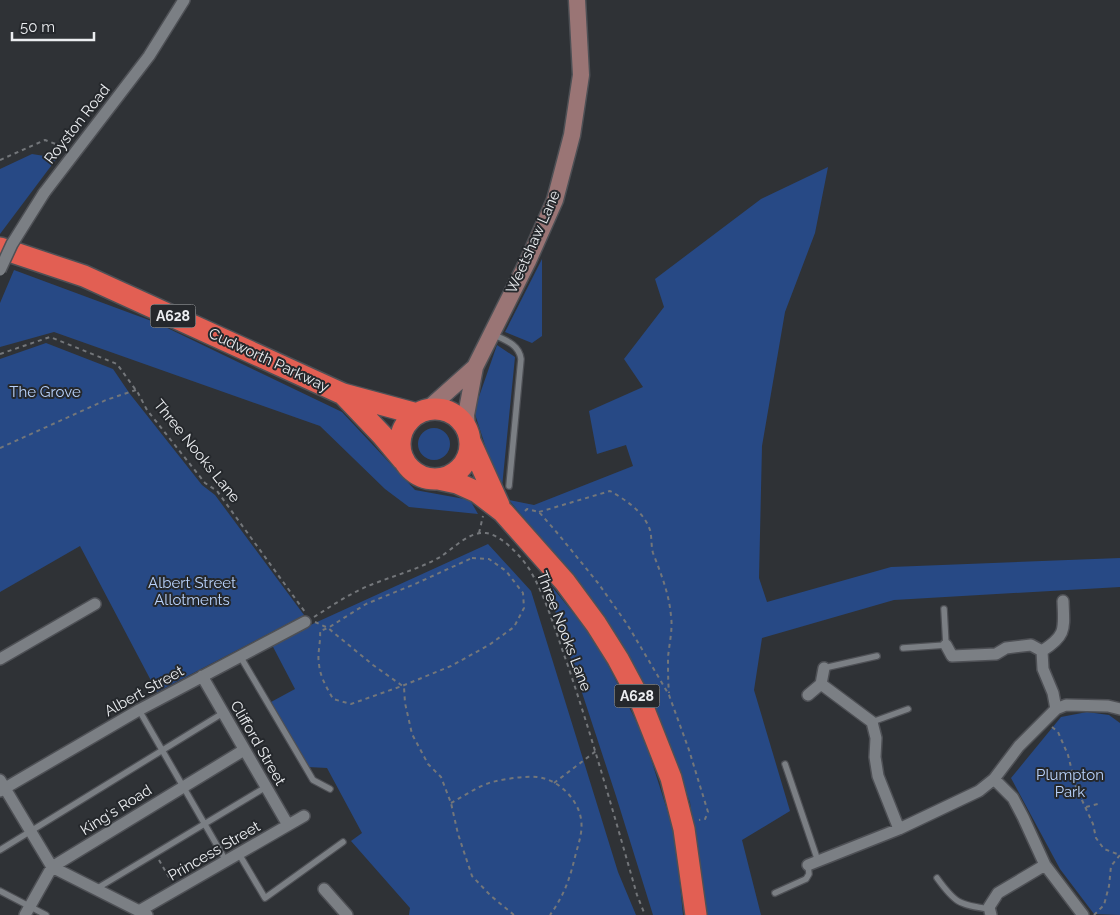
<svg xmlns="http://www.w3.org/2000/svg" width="1120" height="915" font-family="Raleway,sans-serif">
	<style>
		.green { fill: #274985 }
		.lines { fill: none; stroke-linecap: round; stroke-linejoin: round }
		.lane-casing { stroke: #4e5055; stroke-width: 8 }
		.street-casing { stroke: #4e5055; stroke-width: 14 }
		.secondary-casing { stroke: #4e5055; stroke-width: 19 }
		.highway-casing { stroke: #4e5055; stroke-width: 24 }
		.path { stroke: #73767a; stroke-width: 2; stroke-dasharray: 4 4; stroke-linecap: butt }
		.lane { stroke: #7b7f84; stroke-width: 5.5 }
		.street { stroke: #7b7f84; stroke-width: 11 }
		.secondary { stroke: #9a7575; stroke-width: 16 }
		.highway { stroke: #e25f53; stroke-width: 21 }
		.street-bridge-casing { stroke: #4e5055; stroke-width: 14; stroke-linecap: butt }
		.street-bridge { stroke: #7b7f84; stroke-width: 11 }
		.labels { text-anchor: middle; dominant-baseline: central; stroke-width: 4; stroke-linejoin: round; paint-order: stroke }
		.shield { fill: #25282c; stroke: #b0b2b5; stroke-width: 1 }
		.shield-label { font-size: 14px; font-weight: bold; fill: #ebedf0 }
		.street-label { font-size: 15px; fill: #ebedf0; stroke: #25282c }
		.park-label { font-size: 15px; fill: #b9d2fb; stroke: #25282c }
	</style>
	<rect width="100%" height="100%" fill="#2f3236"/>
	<path class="green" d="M32,154L57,158L0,234V169Z
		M828,167L815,233L785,312L762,446L759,578L767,602L891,567L1120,558V587L894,600L762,638L754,690L790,811L742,840L761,915H703L690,802L645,693L583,589L509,500L534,505L633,466L626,445L597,454L589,411L643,387L624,359L664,307L655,279L761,199Z
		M542,259V336L532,343L505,332Z
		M14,270L157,323L342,412L415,490L470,500L478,514L409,507L385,489L320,426L54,332L0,347V303Z
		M46,343L113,369L130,394L202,485L215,495L304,615L157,692L80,546L0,592V359Z
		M497,345L515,357L502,487L493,470L474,411Z
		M418 444a16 16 0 1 1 32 0a16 16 0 1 1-32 0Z
		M488,544L531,591L618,872L636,915H409L410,908L351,841L362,833L327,768L308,767L271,702L295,689L271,643Z
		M544,577L596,641L644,737L675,835L683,915H653L616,796Z
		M1087,712L1109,715L1120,723V915L1094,914L1060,869L1011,778L1061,717Z"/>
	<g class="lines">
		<defs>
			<path id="lane" d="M492,334C505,340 519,344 521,359L509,486
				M903,648L946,645L944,609
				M240,656L313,780L330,789
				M824,668L877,656
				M139,710L226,861
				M872,722L908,709
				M785,764L818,861
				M0,850L223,713
				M239,854L265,898L343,842
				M937,878C955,903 959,905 990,909
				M96,889L266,787
				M0,891L46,915
				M775,893L806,879L809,874L808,865"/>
			<path id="street" d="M44,193L149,56L184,0
				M946,645L952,656L996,654L1006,648L1031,645L1042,651L1043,669L1053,693L1056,709
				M1042,651C1067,635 1064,629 1063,601
				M0,659L95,604
				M202,676L288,825
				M821,684L872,722L876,738L875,757L878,776L899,829
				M808,695L821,684L824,668
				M994,779L1013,798L1023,817L1045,865L1083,915
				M0,780L52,867L147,915
				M0,791L139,710L305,622
				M808,865L899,829L979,791L994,779L1019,746L1056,709L1066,705L1108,706L1120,709
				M324,889L347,915
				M139,911L304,816
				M25,915L52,867L244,750
				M991,915L989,907L998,893L1045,865"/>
			<path id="secondary" d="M428,409L475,367
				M467,428L466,415L475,367L528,261L555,200L572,135L581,75L577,0"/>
			<path id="highway" d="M0,248L84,276L343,394L417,414
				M343,394L382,435L403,460
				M400 444a35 35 0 1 1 70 0a35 35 0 1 1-70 0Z
				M470,441L499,505
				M438,479L457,483L477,492L503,512L565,582L596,624L618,659L641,702L671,778L684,829L696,915"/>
		</defs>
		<use href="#lane" class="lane-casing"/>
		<use href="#street" class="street-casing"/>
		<use href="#secondary" class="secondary-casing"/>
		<use href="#highway" class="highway-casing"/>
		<path class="path" d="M0,160L45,140L64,147
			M0,354L50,337L117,364L138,393L147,410L205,483L217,491L305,612
			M0,448L106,400L136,390
			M525,511L527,509L539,512L559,535L598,583L627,624L652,666L669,695L689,750L708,812L705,819L699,820
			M539,512L610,491C626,500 644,512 650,530C652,538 651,546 653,553C661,574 669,593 671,616C673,630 669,644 668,658C668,670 668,681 669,693
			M479,533L483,516
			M472,558L489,559L506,571L523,593L524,608L514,627L489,645L451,666L402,686L351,704L333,699C327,688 320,677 319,664C317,654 321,642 320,631L328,628L366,604L415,584Z
			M314,617C333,605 352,592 373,584C396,575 419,569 440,557C453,549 469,531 486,533C502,535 523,558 531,572C547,600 556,633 567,663C593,740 615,818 637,895L645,915
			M315,622L328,628L373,665L404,687L405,703L412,734L428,764L441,777L451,803L458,834L472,876L491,896L514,915
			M1052,727L1058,732L1068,755L1076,787L1093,824L1096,838L1104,849L1120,855
			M554,783L596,751
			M451,803C464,796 478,786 492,782C506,779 522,776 537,777C558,779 578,799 581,819C583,831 579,842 576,853C570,878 565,894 550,915
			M1086,807L1098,804
			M159,860L170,879
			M1094,915L1104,905L1109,886L1111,866L1120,855"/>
		<use href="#lane" class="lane"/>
		<use href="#street" class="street"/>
		<use href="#secondary" class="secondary"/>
		<use href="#highway" class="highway"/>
		<defs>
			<path id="street-bridge" d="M0,270L12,244L44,193"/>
		</defs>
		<use href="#street-bridge" class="street-bridge-casing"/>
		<use href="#street-bridge" class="street-bridge"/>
	</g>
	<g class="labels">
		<g class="shield">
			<rect x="150.5" y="304.5" width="45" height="23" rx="4"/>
			<rect x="614.5" y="684.5" width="45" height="23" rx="4"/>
		</g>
		<g class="shield-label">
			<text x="173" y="316">A628</text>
			<text x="637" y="696">A628</text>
		</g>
		<g class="street-label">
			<text transform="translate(77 124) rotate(-52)">Royston Road</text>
			<text transform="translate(533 242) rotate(-66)">Weetshaw Lane</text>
			<text transform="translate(269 360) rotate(25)">Cudworth Parkway</text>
			<text transform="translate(197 451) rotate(51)">Three Nooks Lane</text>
			<text transform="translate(564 631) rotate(69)">Three Nooks Lane</text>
			<text transform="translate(144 691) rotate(-29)">Albert Street</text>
			<text transform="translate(258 743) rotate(60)">Clifford Street</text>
			<text transform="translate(116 810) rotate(-32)">King's Road</text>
			<text transform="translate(214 851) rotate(-30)">Princess Street</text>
		</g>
		<g class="park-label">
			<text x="45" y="392">The Grove</text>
			<text x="192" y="583">Albert Street<tspan x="192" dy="17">Allotments</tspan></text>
			<text x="1070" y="775">Plumpton<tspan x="1070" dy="17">Park</tspan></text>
		</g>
	</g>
	<path d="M12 32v8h82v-8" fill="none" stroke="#ebedf0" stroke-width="2.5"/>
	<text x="20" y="32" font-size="15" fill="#ebedf0" stroke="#25282c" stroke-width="4" paint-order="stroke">50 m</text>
</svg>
